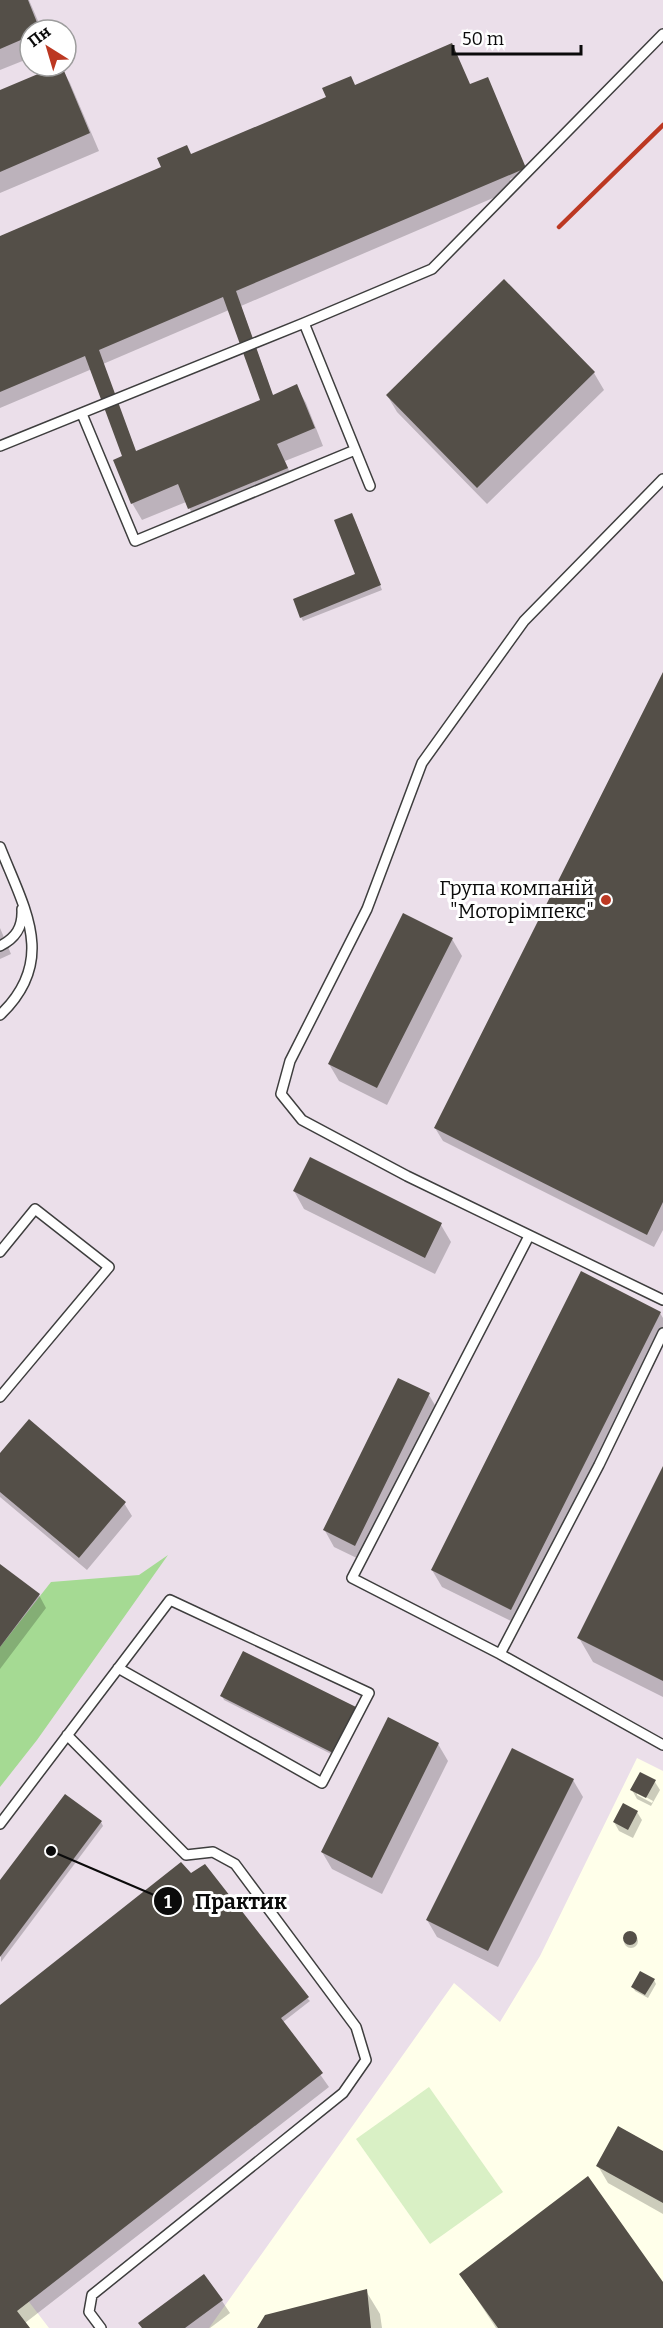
<svg xmlns="http://www.w3.org/2000/svg" width="663" height="2328" font-family="Bitter,serif">
	<style>
		.industrial { fill: #ebdfea; fill-rule: evenodd }
		.forest { fill: #a5da93 }
		.pitch { fill: #d9f0c5 }
		.shadow { fill: #0003; fill-rule: evenodd }
		.building { fill: #544f48; fill-rule: evenodd }
		.lines { fill: none; stroke-linecap: round; stroke-linejoin: round }
		.service-casing { stroke: #3e3e3e; stroke-width: 12 }
		.service { stroke: #fff; stroke-width: 9 }
		.rail { stroke: #bc3822; stroke-width: 4.5 }
		.poi-dot { fill: #bc3822; stroke: #fff; stroke-width: 2 }
		.labels { text-anchor: middle; dominant-baseline: central; stroke-width: 6; stroke-linejoin: round; paint-order: stroke }
		.poi-label { font-size: 20px; fill: #0b0b0b; stroke: #fff; text-anchor: end }
		.leader { fill: none; stroke: #0b0b0b; stroke-width: 2 }
		.callout-dot { fill: #0b0b0b; stroke: #fff; stroke-width: 2 }
		.mark-label { font-size: 18px; text-anchor: middle; font-weight: bold; fill: #fff }
		.callout-label { font-size: 21px; text-anchor: middle; font-weight: bold; fill: #0b0b0b; stroke: #fff; stroke-width: 6; stroke-linejoin: round; paint-order: stroke }
	</style>
	<rect width="100%" height="100%" fill="#ffffea"/>
	<path class="industrial" d="M0,0H663V1771L637,1758L540,1956L500,2022L454,1983L209,2328H49L0,2264ZM30,30H66V66H30Z"/>
	<path class="forest" d="M168,1555L37,1740L0,1787V1647L51,1582L139,1575Z"/>
	<path class="pitch" d="M429,2087L503,2192L430,2244L356,2139Z"/>
	<path class="shadow" d="M0,0H29L42,30H30V58L0,70Z
		M451,45L470,86L527,172L510,179L514,189L241,306L273,396L296,386L306,403L323,446L285,461L294,482L197,522L186,502L142,520L132,503L124,457L92,369L0,408V238ZM229,310L262,400L136,452L103,364Z
		M60,66L70,83L99,151L0,193V92Z
		M504,281L594,373L604,390L487,504L397,412L387,395Z
		M354,518L382,590L303,621L301,617L357,575Z
		M663,675V1230L654,1247L443,1141L435,1128Z
		M0,928L11,954L0,959Z
		M452,939L462,956L387,1105L339,1081L329,1064Z
		M294,1191L441,1225L451,1242L435,1274L304,1209Z
		M660,1313L663,1318V1344L521,1626L442,1587L432,1570Z
		M429,1395L439,1412L365,1562L334,1547L324,1529Z
		M0,1456L124,1503L132,1516L87,1570L0,1497Z
		M663,1470V1697L593,1662L579,1638Z
		M0,1566L39,1595L46,1608L0,1669Z
		M222,1696L355,1709L357,1712L335,1756L224,1700Z
		M438,1744L448,1761L382,1894L332,1869L322,1852Z
		M573,1780L583,1797L498,1967L437,1937L427,1920Z
		M655,1782L660,1790L651,1806L637,1799L632,1790ZM637,1792L653,1801L652,1803L637,1795Z
		M637,1812L642,1820L633,1838L619,1831L614,1822Z
		M101,1822L103,1826L1,1962L0,1883Z
		M624 1941a7 7 0 1 1 14 0a7 7 0 1 1-14 0Z
		M654,1980L656,1984L648,1998L635,1991L633,1987Z
		M307,1998L310,2001L283,2022L329,2087L25,2323L28,2328H0V2006Z
		M663,2153V2214L608,2183L598,2166Z
		M461,2275L663,2284V2328H496Z
		M366,2291L380,2314L382,2328H258Z
		M222,2301L230,2313L210,2328H143Z"/>
	<path class="building" d="M0,0H28L40,30H30V36L0,49Z
		M452,43L470,84L488,77L526,168L236,291L273,395L297,384L315,428L277,444L288,468L188,509L178,484L131,504L113,460L122,456L85,356L0,392V236L161,167L157,158L187,145L191,154L326,97L322,88L351,76L355,85ZM223,297L260,400L136,451L99,350Z
		M57,66H62L90,133L0,172V90Z
		M504,279L595,372L477,488L386,395Z
		M352,513L381,585L300,618L293,599L355,574L334,520Z
		M663,672V1202L647,1235L434,1128Z
		M403,913L453,938L377,1088L328,1064Z
		M310,1157L442,1223L425,1258L293,1191Z
		M581,1271L661,1312L511,1610L431,1570Z
		M398,1378L430,1393L355,1546L323,1530Z
		M29,1419L126,1502L79,1558L0,1492V1453Z
		M663,1466V1681L577,1638Z
		M0,1564L40,1594L0,1647Z
		M243,1651L356,1707L333,1753L220,1696Z
		M388,1717L439,1743L372,1878L321,1852Z
		M512,1748L574,1779L488,1951L426,1920Z
		M640,1772L656,1780L646,1798L630,1790Z
		M65,1794L102,1821L0,1957V1880Z
		M623,1803L638,1811L628,1830L613,1822Z
		M181,1862L191,1873L205,1864L309,1997L281,2018L323,2073L17,2311L30,2328H0V2005Z
		M623 1938a7 7 0 1 1 14 0a7 7 0 1 1-14 0Z
		M640,1971L655,1979L645,1995L631,1987Z
		M618,2126L663,2151V2203L596,2166Z
		M588,2176L663,2282V2328H498L459,2274Z
		M204,2274L223,2300L185,2328H142L138,2323Z
		M367,2289L371,2328H257L265,2315Z"/>
	<g class="lines">
		<defs>
			<path id="service" d="M304,323L370,486
				M82,414L135,541L355,450
				M0,446L304,323L432,269L663,34
				M663,479L524,621L422,763L367,909L290,1061L281,1094L302,1120L407,1176L663,1300
				M0,847C24,908 58,960 0,1015
				M0,946C16,938 23,927 22,909
				M529,1236L352,1578L500,1654L663,1745
				M0,1252L35,1209L109,1267L0,1397
				M500,1654L599,1465L663,1333
				M67,1735L186,1855L213,1852L235,1864L356,2027L366,2060L343,2093L92,2295L89,2312L101,2328
				M0,1824L170,1600L369,1693L322,1783L118,1668"/>
		</defs>
		<use href="#service" class="service-casing"/>
		<use href="#service" class="service"/>
		<path class="rail" d="M559,227L663,125"/>
	</g>
	<circle class="poi-dot" cx="606" cy="900" r="6"/>
	<g class="labels">
		<g class="poi-label">
			<text x="594" y="888">Група компаній<tspan x="594" dy="23">"Моторімпекс"</tspan></text>
		</g>
	</g>
	<path class="leader" d="M51 1851L168 1901"/>
	<g class="callout-dot">
		<circle cx="51" cy="1851" r="6"/>
		<circle cx="168" cy="1901" r="15"/>
	</g>
	<g class="mark-label">
		<text x="168" y="1908">1</text>
	</g>
	<g class="callout-label">
		<text x="241" y="1909">Практик</text>
	</g>
	<g transform="translate(48 48) rotate(323)"><circle r="28" fill="#ffffff" stroke="#9d9d9d" stroke-width="1.5"/>
	<path d="M0-4.5L10 22L0 15L-10 22Z" fill="#bc3822"/>
	<text y="-9" font-size="16" font-weight="bold" text-anchor="middle" fill="#0b0b0b">Пн</text>
	</g>
	<path d="M453 45v9h128v-9" fill="none" stroke="#0b0b0b" stroke-width="3"/>
	<text x="462" y="45" font-size="18" fill="#0b0b0b" stroke="#ffffff" stroke-width="4.5" paint-order="stroke">50 m</text>
</svg>
